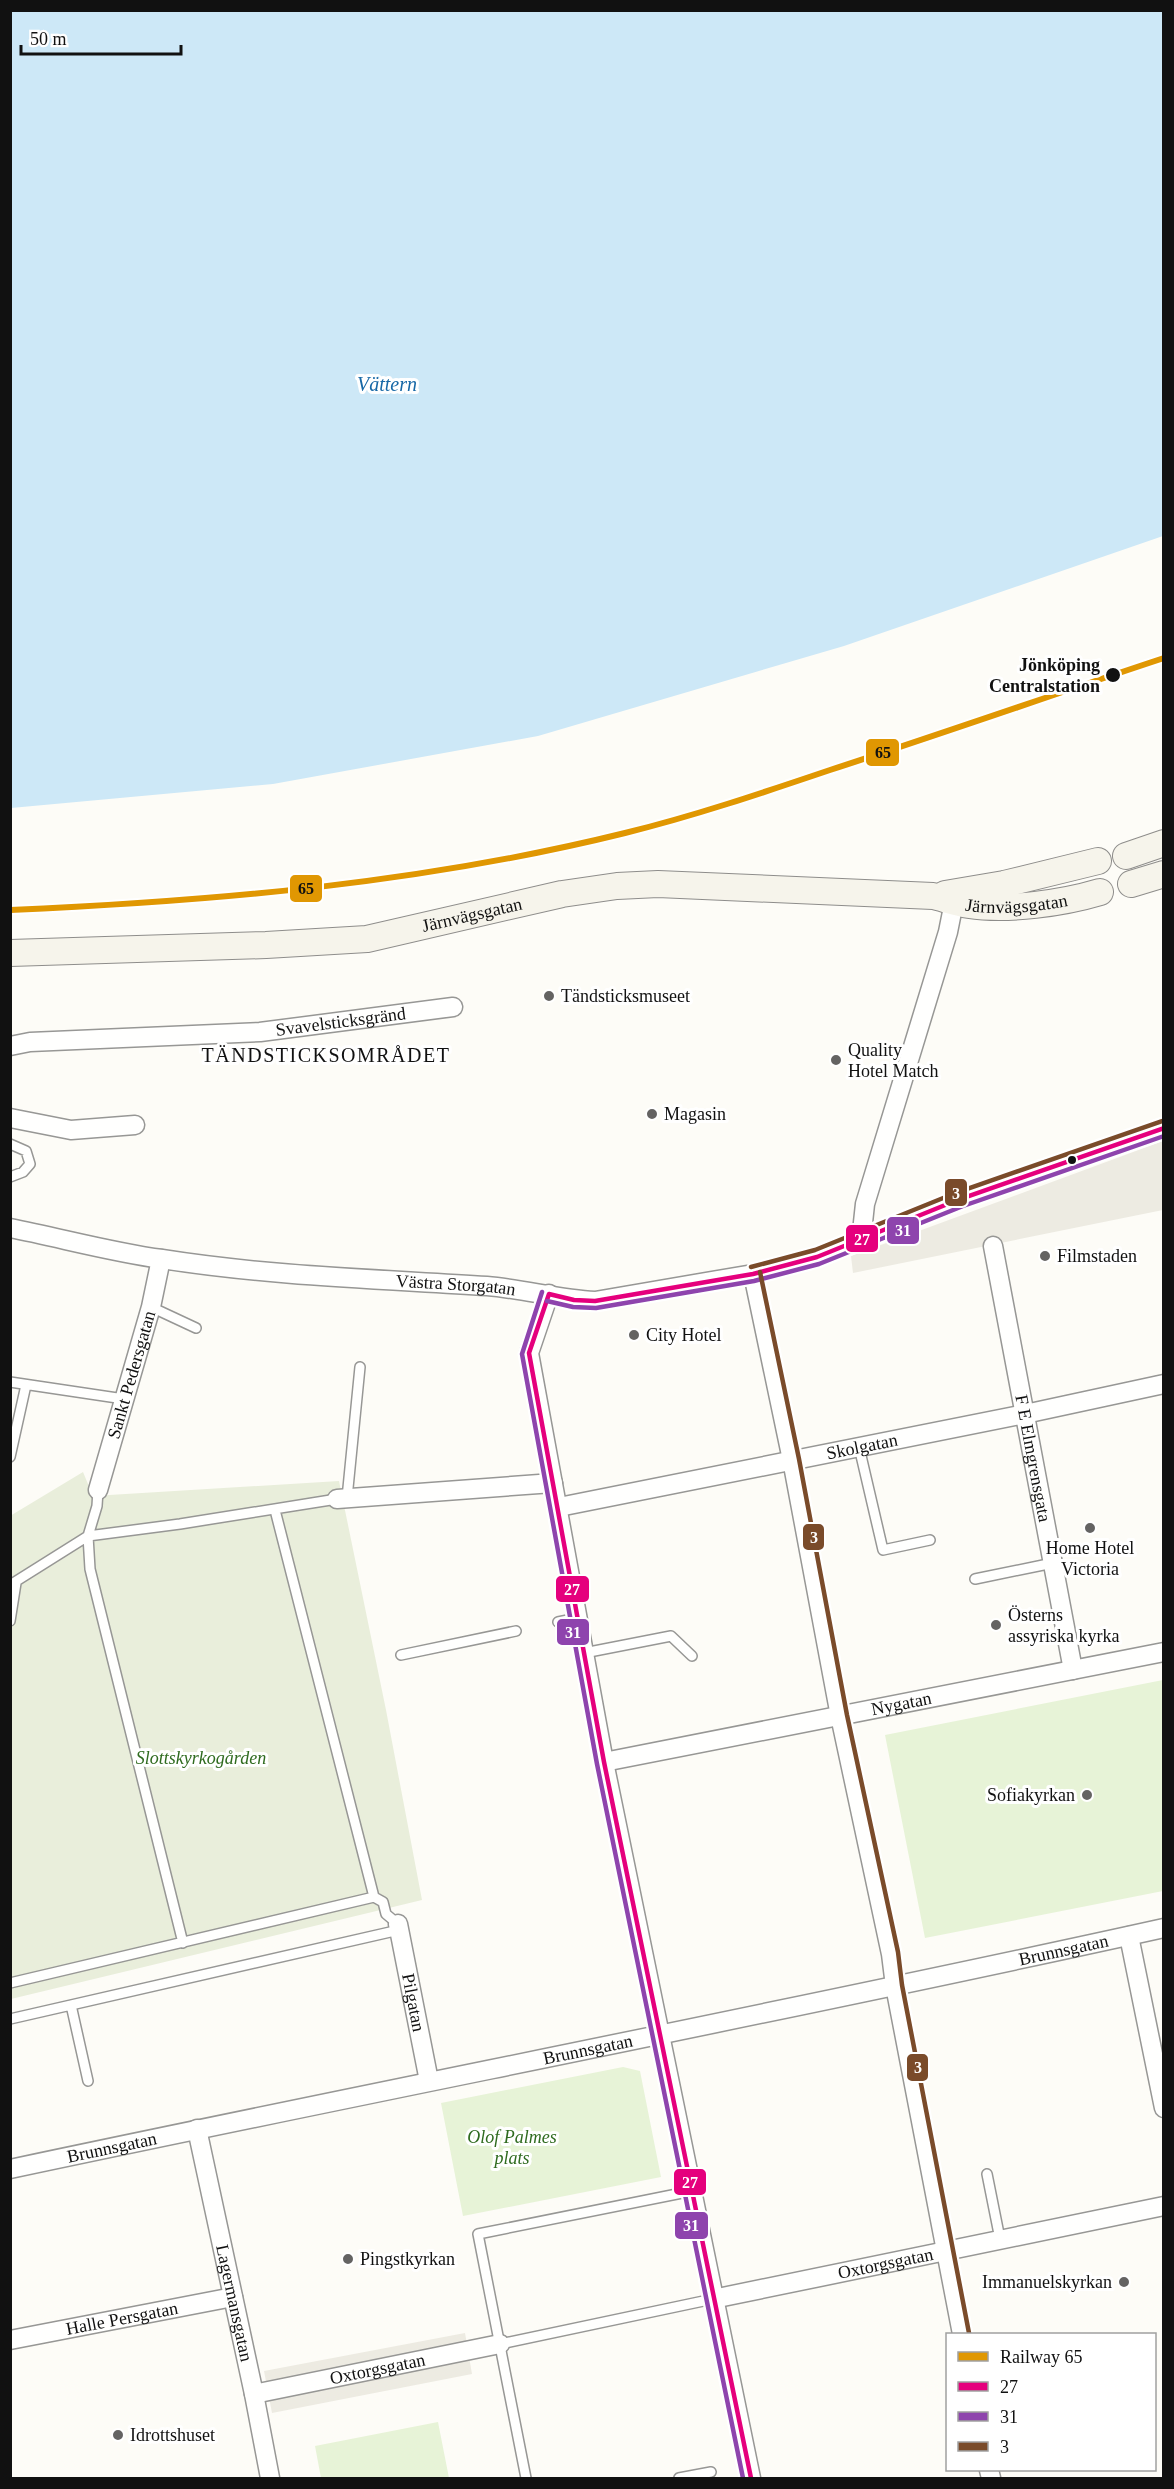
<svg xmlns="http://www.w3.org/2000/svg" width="1174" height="2489" font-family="Georgia,serif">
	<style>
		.green { fill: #e7f3d7 }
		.cemetery { fill: #e9eedb }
		.plaza { fill: #edebe2 }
		.water { fill: #cde8f7 }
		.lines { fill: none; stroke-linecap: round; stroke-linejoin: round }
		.lane-casing { stroke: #979795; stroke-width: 12 }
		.street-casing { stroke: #979795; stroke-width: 21 }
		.secondary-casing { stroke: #8e8d8b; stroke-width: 28 }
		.lane { stroke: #fffffe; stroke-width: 9 }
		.street { stroke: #fffffe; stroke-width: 18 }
		.secondary { stroke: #f6f4eb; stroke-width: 26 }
		.bus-1-casing { stroke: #fff; stroke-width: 9 }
		.bus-2-casing { stroke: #fff; stroke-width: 9 }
		.bus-3-casing { stroke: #fff; stroke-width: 9 }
		.bus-1 { stroke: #e5007d; stroke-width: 4.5 }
		.bus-2 { stroke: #8e44ad; stroke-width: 4.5 }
		.bus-3 { stroke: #7a4b2a; stroke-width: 4.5 }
		.rail-1-casing { stroke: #fff; stroke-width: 10 }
		.rail-1 { stroke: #e09702; stroke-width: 6 }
		.stop-dot { fill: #111; stroke: #fff; stroke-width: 2 }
		.poi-dot { fill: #646362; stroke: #fff; stroke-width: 2 }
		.labels { text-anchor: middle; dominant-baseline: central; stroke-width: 6; stroke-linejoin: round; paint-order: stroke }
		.stop-label { font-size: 18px; font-weight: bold; fill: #111; stroke: #fff; text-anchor: end }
		.street-label { font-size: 18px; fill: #111; stroke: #fff }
		.poi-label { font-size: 18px; fill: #111; stroke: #fff; text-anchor: start }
		.park-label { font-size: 18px; font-style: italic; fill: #2f6b1f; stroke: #fff }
		.water-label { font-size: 20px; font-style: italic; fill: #1768a6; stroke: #fff }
		.neighbourhood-label { font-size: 20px; letter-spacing: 1.5px; fill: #111; stroke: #fff }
		.line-badge { stroke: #fff; stroke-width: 2 }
		.badge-label { font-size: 16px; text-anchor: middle; font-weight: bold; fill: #fff }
		.pale-badge-label { font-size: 16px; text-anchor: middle; font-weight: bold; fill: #111 }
	</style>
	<rect width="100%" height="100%" fill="#fdfcf7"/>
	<path class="green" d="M1163,1680V1891L925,1938L885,1735Z
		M623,2067L640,2071L661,2177L463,2216L441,2103Z
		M438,2422L449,2478H321L315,2446Z"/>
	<path class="cemetery" d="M83,1472L93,1496L339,1481L386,1710L422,1900L11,1999L10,1516Z"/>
	<path class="plaza" d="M1163,1141V1210L853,1273L851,1256Z
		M465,2333L472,2374L272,2413L264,2371Z"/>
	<path class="water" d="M11,10L1163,11V536L844,646L538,736L273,784L11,808Z"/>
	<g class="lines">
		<defs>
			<path id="lane" d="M10,1144L26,1151L30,1164L23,1172L10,1177
				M151,1307L196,1328
				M10,1382L124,1399
				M859,1447L883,1550L930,1540
				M10,1457L26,1385
				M98,1490L97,1506L88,1536L90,1569L183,1943
				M347,1498L360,1367
				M275,1510L374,1897L383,1902L386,1914L398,1924
				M975,1579L1053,1563
				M10,1585L88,1536L180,1524L337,1499
				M10,1621L16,1583
				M558,1622L578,1618
				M584,1653L671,1636L692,1656
				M401,1655L516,1631
				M10,1983L374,1897
				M71,2005L88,2081
				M10,2019L399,1930
				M987,2174L1000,2239
				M500,2344L713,2299
				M526,2478L478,2234L692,2191
				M679,2478L711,2472"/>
			<g id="street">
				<path id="s1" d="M10,1046L30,1042L260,1032L453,1007"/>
				<path d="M10,1118L71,1130L135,1125"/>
				<path id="s2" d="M10,1228C61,1238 111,1252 162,1259C269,1276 379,1279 487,1286C523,1289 559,1299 595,1301L753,1274L817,1257L960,1199L1164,1128"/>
				<path d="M861,1241L865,1204L948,932L954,902L961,894"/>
				<path id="s3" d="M993,1246L1073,1670"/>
				<path d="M753,1274L792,1460L840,1716L891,1954L895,1986L962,2334"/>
				<path d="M549,1294L529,1353L604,1762L751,2478"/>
				<path id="s4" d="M98,1490L151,1307L161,1259"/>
				<path d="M337,1499L553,1483"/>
				<path id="s5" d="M559,1507L1025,1414L1164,1384"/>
				<path id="s6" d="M604,1762L1164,1652"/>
				<path id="s7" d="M398,1924L429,2081"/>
				<path d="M1129,1936L1164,2108"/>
				<path id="s8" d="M197,2129L254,2394L270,2478"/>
				<path id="s9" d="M10,2169C395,2087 780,2013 1164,1928"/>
				<path id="s10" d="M713,2299L1164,2206"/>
				<path id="s11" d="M10,2340L233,2297"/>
				<path id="s12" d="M254,2394L500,2344"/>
				<path d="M989,2470L991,2478"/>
			</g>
			<g id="secondary">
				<path d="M1126,856L1164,843"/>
				<path d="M1131,884L1164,874"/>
				<path d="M945,894L1004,884L1098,861"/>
				<path id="s13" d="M10,953L266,945L367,939L562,894L617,886L658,884L933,896C945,899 957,903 969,905C1008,911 1063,903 1100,892"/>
			</g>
		</defs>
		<use href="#lane" class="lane-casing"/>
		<use href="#street" class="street-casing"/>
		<use href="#secondary" class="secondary-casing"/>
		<use href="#lane" class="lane"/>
		<use href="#street" class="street"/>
		<use href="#secondary" class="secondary"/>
		<defs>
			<path id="bus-1" d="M549,1294L529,1353L604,1762L751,2478
				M549,1294L574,1300L595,1301L753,1274L817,1257L960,1199L1164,1128"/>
			<path id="bus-2" d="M542,1292L522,1354L597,1764L743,2478
				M547,1301L573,1307L596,1308L754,1281L819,1264L963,1206L1164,1136"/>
			<path id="bus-3" d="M751,1267L815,1250L958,1192L1162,1121
				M760,1272L799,1459L847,1715L898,1952L902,1985L969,2333"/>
		</defs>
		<use href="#bus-1" class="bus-1-casing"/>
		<use href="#bus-2" class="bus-2-casing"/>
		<use href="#bus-3" class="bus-3-casing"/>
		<use href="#bus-1" class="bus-1"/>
		<use href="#bus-2" class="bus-2"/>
		<use href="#bus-3" class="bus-3"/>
		<defs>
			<path id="rail-1" d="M10,910C217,901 423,883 625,833C694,816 762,793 830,770C941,734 1052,695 1164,658"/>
		</defs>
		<use href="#rail-1" class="rail-1-casing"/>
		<use href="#rail-1" class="rail-1"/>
	</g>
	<g class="stop-dot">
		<circle cx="1113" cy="675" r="8"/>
		<circle cx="1072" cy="1160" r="5"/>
	</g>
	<g class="poi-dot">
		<circle cx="549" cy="996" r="6"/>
		<circle cx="836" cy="1060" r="6"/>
		<circle cx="652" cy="1114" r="6"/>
		<circle cx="1045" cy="1256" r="6"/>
		<circle cx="634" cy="1335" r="6"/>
		<circle cx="1090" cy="1528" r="6"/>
		<circle cx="996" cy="1625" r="6"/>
		<circle cx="1087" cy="1795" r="6"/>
		<circle cx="348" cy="2259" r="6"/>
		<circle cx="1124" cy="2282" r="6"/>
		<circle cx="118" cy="2435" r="6"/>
	</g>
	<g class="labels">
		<g class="stop-label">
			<text x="1100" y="665">Jönköping<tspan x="1100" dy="21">Centralstation</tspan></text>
		</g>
		<g class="street-label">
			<text stroke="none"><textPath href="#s13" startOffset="1014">Järnvägsgatan</textPath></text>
			<text stroke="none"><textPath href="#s13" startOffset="465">Järnvägsgatan</textPath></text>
			<text stroke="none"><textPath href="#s1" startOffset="332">Svavelsticksgränd</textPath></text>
			<text stroke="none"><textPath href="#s2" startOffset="450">Västra Storgatan</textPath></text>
			<text stroke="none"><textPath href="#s4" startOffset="120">Sankt Pedersgatan</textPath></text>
			<text stroke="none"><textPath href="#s5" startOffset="309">Skolgatan</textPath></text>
			<text stroke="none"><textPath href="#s3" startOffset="216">F E Elmgrensgata</textPath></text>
			<text stroke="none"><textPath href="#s6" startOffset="303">Nygatan</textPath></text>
			<text stroke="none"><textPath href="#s9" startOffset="1076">Brunnsgatan</textPath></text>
			<text stroke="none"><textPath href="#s7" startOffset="80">Pilgatan</textPath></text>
			<text stroke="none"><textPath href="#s9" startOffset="590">Brunnsgatan</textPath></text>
			<text stroke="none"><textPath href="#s9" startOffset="104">Brunnsgatan</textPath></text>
			<text stroke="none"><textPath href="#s10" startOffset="176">Oxtorgsgatan</textPath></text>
			<text stroke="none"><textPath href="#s8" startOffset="178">Lagermansgatan</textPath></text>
			<text stroke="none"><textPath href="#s11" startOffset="114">Halle Persgatan</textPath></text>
			<text stroke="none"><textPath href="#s12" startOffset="126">Oxtorgsgatan</textPath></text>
		</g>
		<g class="poi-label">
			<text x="561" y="996">Tändsticksmuseet</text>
			<text x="848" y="1050">Quality<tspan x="848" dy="21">Hotel Match</tspan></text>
			<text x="664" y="1114">Magasin</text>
			<text x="1057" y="1256">Filmstaden</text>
			<text x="646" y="1335">City Hotel</text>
			<text x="1090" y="1548" text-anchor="middle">Home Hotel<tspan x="1090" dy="21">Victoria</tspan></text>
			<text x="1008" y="1615">Österns<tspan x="1008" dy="21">assyriska kyrka</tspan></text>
			<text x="1075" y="1795" text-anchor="end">Sofiakyrkan</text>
			<text x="360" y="2259">Pingstkyrkan</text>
			<text x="1112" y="2282" text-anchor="end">Immanuelskyrkan</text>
			<text x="130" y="2435">Idrottshuset</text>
		</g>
		<g class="park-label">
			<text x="201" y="1758">Slottskyrkogården</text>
			<text x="512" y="2137">Olof Palmes<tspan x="512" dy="21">plats</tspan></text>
		</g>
		<g class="water-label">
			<text x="387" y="384">Vättern</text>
		</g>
		<g class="neighbourhood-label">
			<text x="326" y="1055">TÄNDSTICKSOMRÅDET</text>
		</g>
	</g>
	<g class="line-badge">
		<rect x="865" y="738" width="35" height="29" rx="6" fill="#e09702"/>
		<rect x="289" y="874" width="34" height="29" rx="6" fill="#e09702"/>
		<rect x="944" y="1178" width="24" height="29" rx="6" fill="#7a4b2a"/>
		<rect x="886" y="1216" width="34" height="29" rx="6" fill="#8e44ad"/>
		<rect x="845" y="1224" width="34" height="29" rx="6" fill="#e5007d"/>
		<rect x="802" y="1523" width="23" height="28" rx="6" fill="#7a4b2a"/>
		<rect x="555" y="1575" width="35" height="28" rx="6" fill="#e5007d"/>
		<rect x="556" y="1618" width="34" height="28" rx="6" fill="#8e44ad"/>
		<rect x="906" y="2053" width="23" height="29" rx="6" fill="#7a4b2a"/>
		<rect x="673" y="2168" width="34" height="28" rx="6" fill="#e5007d"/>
		<rect x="674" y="2211" width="35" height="29" rx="6" fill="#8e44ad"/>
	</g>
	<g class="badge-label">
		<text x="956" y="1199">3</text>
		<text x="903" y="1236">31</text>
		<text x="862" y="1245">27</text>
		<text x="814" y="1543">3</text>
		<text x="572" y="1595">27</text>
		<text x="573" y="1638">31</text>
		<text x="918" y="2073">3</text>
		<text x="690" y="2188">27</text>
		<text x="691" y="2231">31</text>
	</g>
	<g class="pale-badge-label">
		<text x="883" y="758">65</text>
		<text x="306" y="894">65</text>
	</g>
	<rect width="1174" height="2489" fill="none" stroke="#111111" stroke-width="24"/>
	<rect x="946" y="2333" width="210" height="138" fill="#ffffff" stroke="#a0a0a0" stroke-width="1.5"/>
	<rect x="958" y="2352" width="30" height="9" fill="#e09702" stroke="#a0a0a0" stroke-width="1.5"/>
	<text x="1000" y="2363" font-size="18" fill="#111111">Railway 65</text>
	<rect x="958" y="2382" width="30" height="9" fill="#e5007d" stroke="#a0a0a0" stroke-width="1.5"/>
	<text x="1000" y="2393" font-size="18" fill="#111111">27</text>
	<rect x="958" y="2412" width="30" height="9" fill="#8e44ad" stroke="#a0a0a0" stroke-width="1.5"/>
	<text x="1000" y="2423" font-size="18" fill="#111111">31</text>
	<rect x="958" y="2442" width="30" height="9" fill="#7a4b2a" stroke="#a0a0a0" stroke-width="1.5"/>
	<text x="1000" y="2453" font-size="18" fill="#111111">3</text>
	<path d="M21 45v9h160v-9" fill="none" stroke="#111111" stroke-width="3"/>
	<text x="30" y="45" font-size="18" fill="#111111" stroke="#ffffff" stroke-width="4.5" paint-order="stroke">50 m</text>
</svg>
